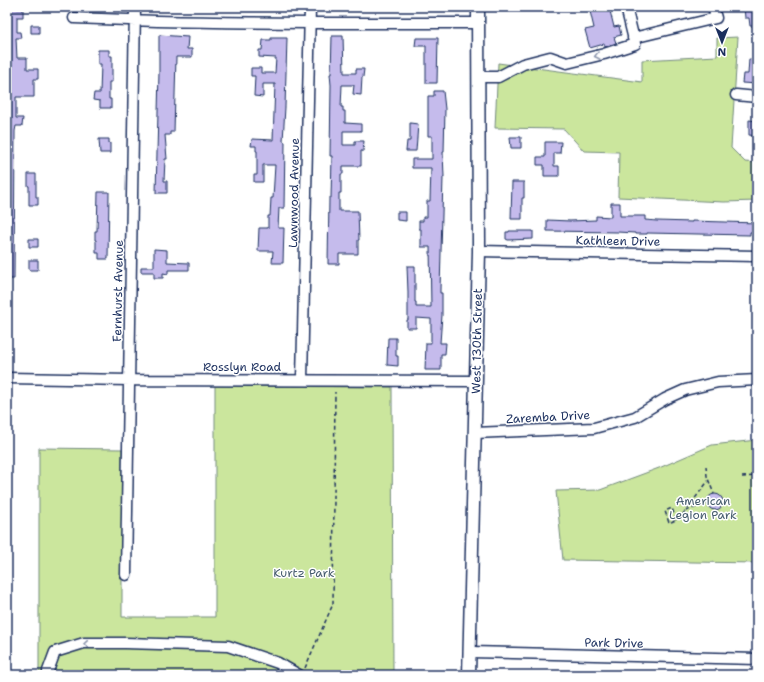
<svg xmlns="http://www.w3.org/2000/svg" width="764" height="682" font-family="'Shantell Sans',sans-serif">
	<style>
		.green { fill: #cbe69d; stroke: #738a7e }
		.building { fill: #c5bbec; stroke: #1b2f5e }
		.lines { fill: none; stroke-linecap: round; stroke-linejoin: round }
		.minor-casing { stroke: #1b2f5e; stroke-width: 13 }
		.major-casing { stroke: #1b2f5e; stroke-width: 15 }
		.path { stroke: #1b2f5e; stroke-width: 1.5; stroke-dasharray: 4 3; stroke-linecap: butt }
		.minor { stroke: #fff; stroke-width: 10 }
		.major { stroke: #fff; stroke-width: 12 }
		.oneway { stroke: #8d97ae }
		.labels { text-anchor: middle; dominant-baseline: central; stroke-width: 3; stroke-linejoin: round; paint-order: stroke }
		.street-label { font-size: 12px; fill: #1b2f5e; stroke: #fff }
		.park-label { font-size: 12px; fill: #475d6e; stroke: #fff }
	</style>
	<rect width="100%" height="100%" fill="#fff"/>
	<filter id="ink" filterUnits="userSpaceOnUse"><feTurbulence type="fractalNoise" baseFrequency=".025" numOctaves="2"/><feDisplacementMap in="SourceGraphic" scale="8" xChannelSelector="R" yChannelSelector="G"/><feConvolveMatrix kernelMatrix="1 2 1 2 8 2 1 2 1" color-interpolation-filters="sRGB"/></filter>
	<g filter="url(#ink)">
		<path class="green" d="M738,37L731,148L745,162L757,163V201L724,202L618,197L619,152L584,151L564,129L495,128L498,63L642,82V60L717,56V38Z
			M215,386L392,387L393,675H39V448L122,449V617H215Z
			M757,440V563L563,560L556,491L600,490L659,468L712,445Z"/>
		<path class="building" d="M7,7H17V9H23V17H17V32H20L21,38H16L17,58H27V69H38V79H34V97H16V118H23L22,126H16L15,131L14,279H7Z
			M589,7H609L614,27L619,26L621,35L614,37L616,43L605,47L604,44L590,48L585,30L594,28Z
			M744,7H757V26H750L749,18H745Z
			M31,25H39V33H31Z
			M159,35L188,37L187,49H192V57H176L174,132H170V135H165L167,159H165L164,181H167V193H156L159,72Z
			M332,36H343L344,73H356V69H364L363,77H362L361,95L353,94L354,85H342L341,107H343V111H345V123L361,124V131H343V145H355V141H364L363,151H361V166H343V174H341V193H339V211H358L359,240H358V254H339V264H328L329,198H331L332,156H330L331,85L330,74H331Z
			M271,38H287L285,107L283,141L285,142L284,208H279L278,228H284L283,263H272L273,251H258L259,228H268V216H270L271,198H273L275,165H263V182H254V175H257V151H256V146H251L252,139L273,140L275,84H263V97L254,96L255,76H251V68H261V73H275L276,58L259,57V50H262L263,40H271Z
			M416,38H438L437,83H426V46H415Z
			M98,50H109V56H112V82H109V99H111V108H100V101L93,100L94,93H100L101,64H98Z
			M749,59L757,60V84L742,83L743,74H748Z
			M434,91H443L445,109L444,152H443L444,177H443L440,290V293H442V315L440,343H446L445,354H441V370H425L426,343H431V319L416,318V328H407V320H408V292L407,266H415V302H416V307H431L430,247H421V229H419V221H423V217H427V201H430L431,168H412V159H432V136H428V96H434Z
			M749,120L757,121V136L749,135Z
			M410,123L418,124L416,151H406L407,141H410Z
			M510,137H521V148H511Z
			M99,139H109V143H110V153H100Z
			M545,142H561L560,153H554V166H559V176H544V165H537V157H545Z
			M28,174H36V197H38V205H29V186H28Z
			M512,182H524V198H522V219H511Z
			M98,192H109L108,259H99V253H96V240H95V231H97Z
			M611,203H620V216H645V220L657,221L692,222V221L757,223V232H750V235L647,233V234H635V233L617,232L547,231V220L570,221L596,220V216L611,217Z
			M397,212H406V221L397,220Z
			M509,231H533V239L508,240L506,239V232H509Z
			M29,239H38V247H29Z
			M154,249L167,250V262L189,263V270H168V274L163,273V278H154V272H141V267H154Z
			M29,260H38V270H29Z
			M388,338H396V356H398V366L387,365Z
			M707 502a8 8 0 1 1 16 0a8 8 0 1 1-16 0Z"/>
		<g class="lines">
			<defs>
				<path id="minor" d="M74,18C209,24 344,23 478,23
					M633,38L716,18L713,7
					M478,77H498L523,64L550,57L567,63L604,54L635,44L626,7
					M736,95L757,97
					M479,251L757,256
					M7,378L130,380L476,381
					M302,380L310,7
					M475,433L594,428L635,417L665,399L685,390L718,382L757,380
					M126,575L135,7
					M470,652L757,659
					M48,675V671L55,652L84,643H125L228,646L278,663L299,675"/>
				<path id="major" d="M469,675L479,251L478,7"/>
			</defs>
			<use href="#minor" class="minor-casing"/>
			<use href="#major" class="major-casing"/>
			<path class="path" d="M706,466L707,476L714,494
				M742,477L757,476
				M686,511L707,503
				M676,520L672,508L665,511L669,523L680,518L709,480
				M305,668L333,604L335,392"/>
			<use href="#minor" class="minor"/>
			<use href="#major" class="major"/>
		</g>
		<defs><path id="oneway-chevron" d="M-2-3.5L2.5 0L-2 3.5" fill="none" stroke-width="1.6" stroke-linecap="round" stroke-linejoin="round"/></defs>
		<g class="oneway">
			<use href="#oneway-chevron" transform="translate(597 56) rotate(166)"/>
			<use href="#oneway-chevron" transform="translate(86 644) rotate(174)"/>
		</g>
	</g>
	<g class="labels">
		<g class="street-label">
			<text transform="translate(294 193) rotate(-89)">Lawnwood Avenue</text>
			<text transform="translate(618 241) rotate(1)">Kathleen Drive</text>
			<text transform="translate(118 291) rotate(-89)">Fernhurst Avenue</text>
			<text transform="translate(477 341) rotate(-89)">West 130th Street</text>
			<text x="242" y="367">Rosslyn Road</text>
			<text transform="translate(548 417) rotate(-3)">Zaremba Drive</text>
			<text transform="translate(614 643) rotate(1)">Park Drive</text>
		</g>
		<g class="park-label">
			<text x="703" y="501">American<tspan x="703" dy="14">Legion Park</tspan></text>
			<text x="304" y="573">Kurtz Park</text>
		</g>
	</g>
	<rect width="764" height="682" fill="none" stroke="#fff" stroke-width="24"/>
	<rect x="12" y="12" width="740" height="658" fill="none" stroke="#1b2f5e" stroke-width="1.5" filter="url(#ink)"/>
	<g transform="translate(722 42) rotate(180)" stroke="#ffffff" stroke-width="3" paint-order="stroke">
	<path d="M0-3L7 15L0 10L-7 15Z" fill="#1b2f5e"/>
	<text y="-6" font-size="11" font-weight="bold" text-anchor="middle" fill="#1b2f5e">N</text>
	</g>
</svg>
